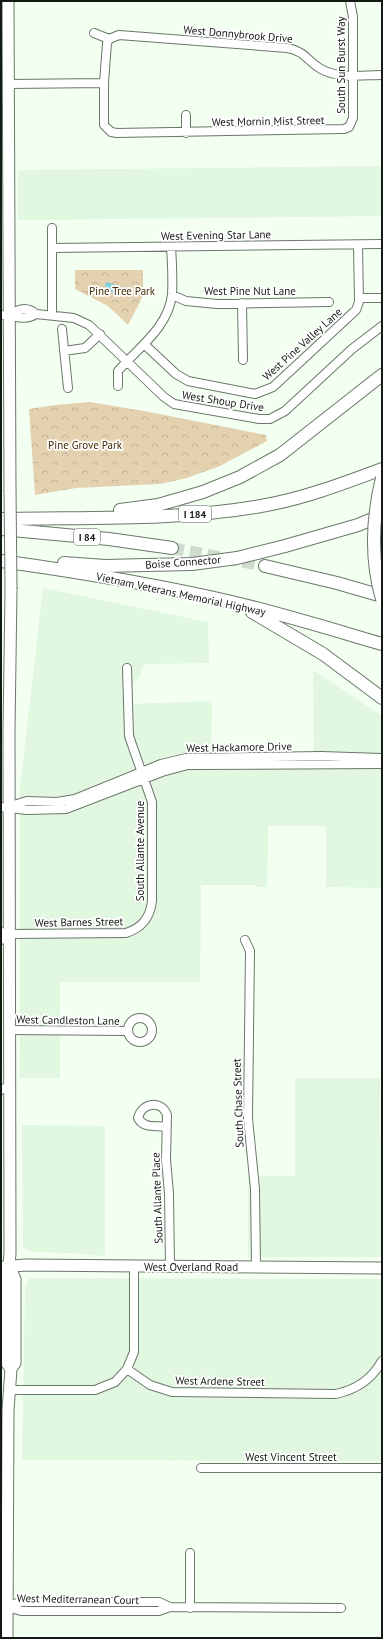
<svg xmlns="http://www.w3.org/2000/svg" width="383" height="1639" font-family="'PT Sans',sans-serif">
	<style>
		.built { fill: #e1f7df }
		.park { fill: url(#park-crowns) }
		.water { fill: #83d1dc }
		.lines { fill: none; stroke-linecap: round; stroke-linejoin: round }
		.highway-tunnel { stroke: #d1dcd0; stroke-width: 12; stroke-dasharray: 12 6; stroke-linecap: butt }
		.minor-casing { stroke: #6a7869; stroke-width: 10 }
		.major-casing { stroke: #6a7869; stroke-width: 13 }
		.highway-casing { stroke: #6a7869; stroke-width: 14 }
		.minor { stroke: #fff; stroke-width: 8 }
		.major { stroke: #fff; stroke-width: 11 }
		.highway { stroke: #fff; stroke-width: 12 }
		.major-bridge-casing { stroke: #6a7869; stroke-width: 13; stroke-linecap: butt }
		.highway-bridge-casing { stroke: #6a7869; stroke-width: 14; stroke-linecap: butt }
		.major-bridge { stroke: #fff; stroke-width: 11 }
		.highway-bridge { stroke: #fff; stroke-width: 12 }
		.labels { text-anchor: middle; dominant-baseline: central; stroke-width: 3.5; stroke-linejoin: round; paint-order: stroke }
		.shield { fill: #fff; stroke: #5a5e5a; stroke-width: 1 }
		.shield-label { font-size: 10px; font-weight: bold; fill: #131913 }
		.street-label { font-size: 11px; fill: #131913; stroke: #fff }
		.park-label { font-size: 11px; fill: #3f2a00; stroke: #fff }
	</style>
	<defs>
		<pattern id="park-crowns" width="20" height="18" patternUnits="userSpaceOnUse"><rect width="20" height="18" fill="#e4d1b0"/><path d="M2 6a3 3 0 1 1 6 0M12 15a3 3 0 1 1 6 0" fill="none" stroke="#c3b396"/></pattern>
	</defs>
	<rect width="100%" height="100%" fill="#f2fff1"/>
	<path class="built" d="M382,166V216L18,220V170Z
		M43,588L208,622L209,663L144,664L140,676L133,683V704L212,701L211,751L314,752L313,670L382,716V888L326,887V826H268L267,887H256V885H201L200,982H60V1078H20V788Z
		M295,1078H380L382,1257H248V1176H295Z
		M22,1125L105,1126V1256L71,1253L31,1252L23,1247Z
		M30,1278L382,1279V1461L22,1460L25,1287Z"/>
	<path class="park" d="M75,270H143V296L128,325L108,306L75,289Z
		M90,402L144,411L266,435L267,441L220,466L187,478L160,484L76,488L35,495L29,409L55,405Z"/>
	<path class="water" d="M107,282L121,287V290L119,293L115,294L106,289L105,284Z"/>
	<g class="lines">
		<path class="highway-tunnel" d="M172,548L265,566"/>
		<defs>
			<path id="minor" d="M94,33L109,39
				M104,83V125L111,132L117,133L344,129L349,127L353,118V17L350,1
				M9,84L104,83L107,43L109,39L119,35L287,48C305,51 307,61 321,69C338,79 363,75 382,75
				M186,115V133
				M52,228V315
				M52,248L381,244
				M172,295L186,301L217,304L329,302
				M359,298H382
				M242,303L243,360
				M36,314L74,318L89,325L164,397L174,404L259,419H270L285,411L352,349L382,326
				M1,315C14,315 24,322 36,314C28,307 19,308 10,315
				M62,329L68,388
				M144,344L176,374L188,381L255,394L273,387L356,310L359,302L358,245
				M64,351L85,348L100,334
				M118,386V371C138,348 169,327 172,294C173,278 172,262 171,247
				M10,806L27,801L57,802L75,799L161,764L186,758L321,756L382,758
				M1,807L27,810L66,809L162,772L188,765L382,764
				M1,932L9,934L126,933C142,928 150,918 152,901V802L129,736L127,668
				M1,940L9,934
				M245,940L250,951L248,1118L255,1189L256,1267
				M128 1030a12 12 0 1 1 24 0a12 12 0 1 1-24 0Z
				M9,1030L127,1031
				M1,1090L10,1085
				M166,1127C155,1125 144,1129 138,1118C142,1102 162,1100 167,1115L166,1160L169,1193L170,1267
				M127,1369L134,1352V1267
				M10,1390H95L115,1382L127,1369L150,1385L172,1392L336,1394C357,1389 371,1380 382,1361
				M201,1468H382
				M1,1607L22,1602H159L170,1607L159,1611H21L7,1607
				M170,1607L341,1608
				M190,1608V1553"/>
			<path id="major" d="M8,1L10,489
				M3,1267L25,1265L382,1268
				M11,1369L6,1362L4,1279L9,1266L10,1253L9,730L11,589
				M7,1638L8,1410L11,1369L15,1363V1279L9,1266"/>
			<path id="highway" d="M120,510L158,505L203,492L240,477L280,455L382,375
				M1,519C87,517 175,521 261,506C302,499 342,484 382,469
				M1,529L109,539L172,548
				M285,546L358,525L382,515
				M1,561C80,572 159,585 236,603C285,615 334,630 382,644
				M64,563L105,566L146,565
				M265,566L337,583L382,596
				M252,612L323,654L382,698"/>
		</defs>
		<use href="#minor" class="minor-casing"/>
		<use href="#major" class="major-casing"/>
		<use href="#highway" class="highway-casing"/>
		<use href="#minor" class="minor"/>
		<use href="#major" class="major"/>
		<use href="#highway" class="highway"/>
		<defs>
			<path id="major-bridge" d="M10,489L11,589"/>
			<path id="highway-bridge" d="M382,478C372,519 370,558 382,599
				M146,565L192,564L237,558L285,546"/>
		</defs>
		<use href="#major-bridge" class="major-bridge-casing"/>
		<use href="#highway-bridge" class="highway-bridge-casing"/>
		<use href="#major-bridge" class="major-bridge"/>
		<use href="#highway-bridge" class="highway-bridge"/>
	</g>
	<g class="labels">
		<g class="shield">
			<rect x="179" y="506" width="32" height="16" rx="3"/>
			<rect x="74" y="529" width="26" height="16" rx="3"/>
		</g>
		<g class="shield-label">
			<text x="195" y="514">I 184</text>
			<text x="87" y="537">I 84</text>
		</g>
		<g class="street-label">
			<text transform="translate(238 34) rotate(5)">West Donnybrook Drive</text>
			<text transform="translate(341 65) rotate(-90)">South Sun Burst Way</text>
			<text transform="translate(268 121) rotate(-1)">West Mornin Mist Street</text>
			<text transform="translate(216 235) rotate(-1)">West Evening Star Lane</text>
			<text x="250" y="291">West Pine Nut Lane</text>
			<text transform="translate(302 344) rotate(-42)">West Pine Valley Lane</text>
			<text transform="translate(223 401) rotate(9)">West Shoup Drive</text>
			<text transform="translate(183 562) rotate(-4)">Boise Connector</text>
			<text transform="translate(181 594) rotate(12)">Vietnam Veterans Memorial Highway</text>
			<text transform="translate(239 747) rotate(-1)">West Hackamore Drive</text>
			<text transform="translate(140 851) rotate(-90)">South Allante Avenue</text>
			<text transform="translate(79 922) rotate(-1)">West Barnes Street</text>
			<text transform="translate(68 1020) rotate(1)">West Candleston Lane</text>
			<text transform="translate(238 1103) rotate(-92)">South Chase Street</text>
			<text transform="translate(157 1198) rotate(-92)">South Allante Place</text>
			<text x="191" y="1267">West Overland Road</text>
			<text transform="translate(220 1381) rotate(1)">West Ardene Street</text>
			<text x="291" y="1457">West Vincent Street</text>
			<text transform="translate(78 1599) rotate(1)">West Mediterranean Court</text>
		</g>
		<g class="park-label">
			<text x="122" y="291">Pine Tree Park</text>
			<text x="85" y="445">Pine Grove Park</text>
		</g>
	</g>
	<rect width="383" height="1639" fill="none" stroke="#131913" stroke-width="4"/>
</svg>
